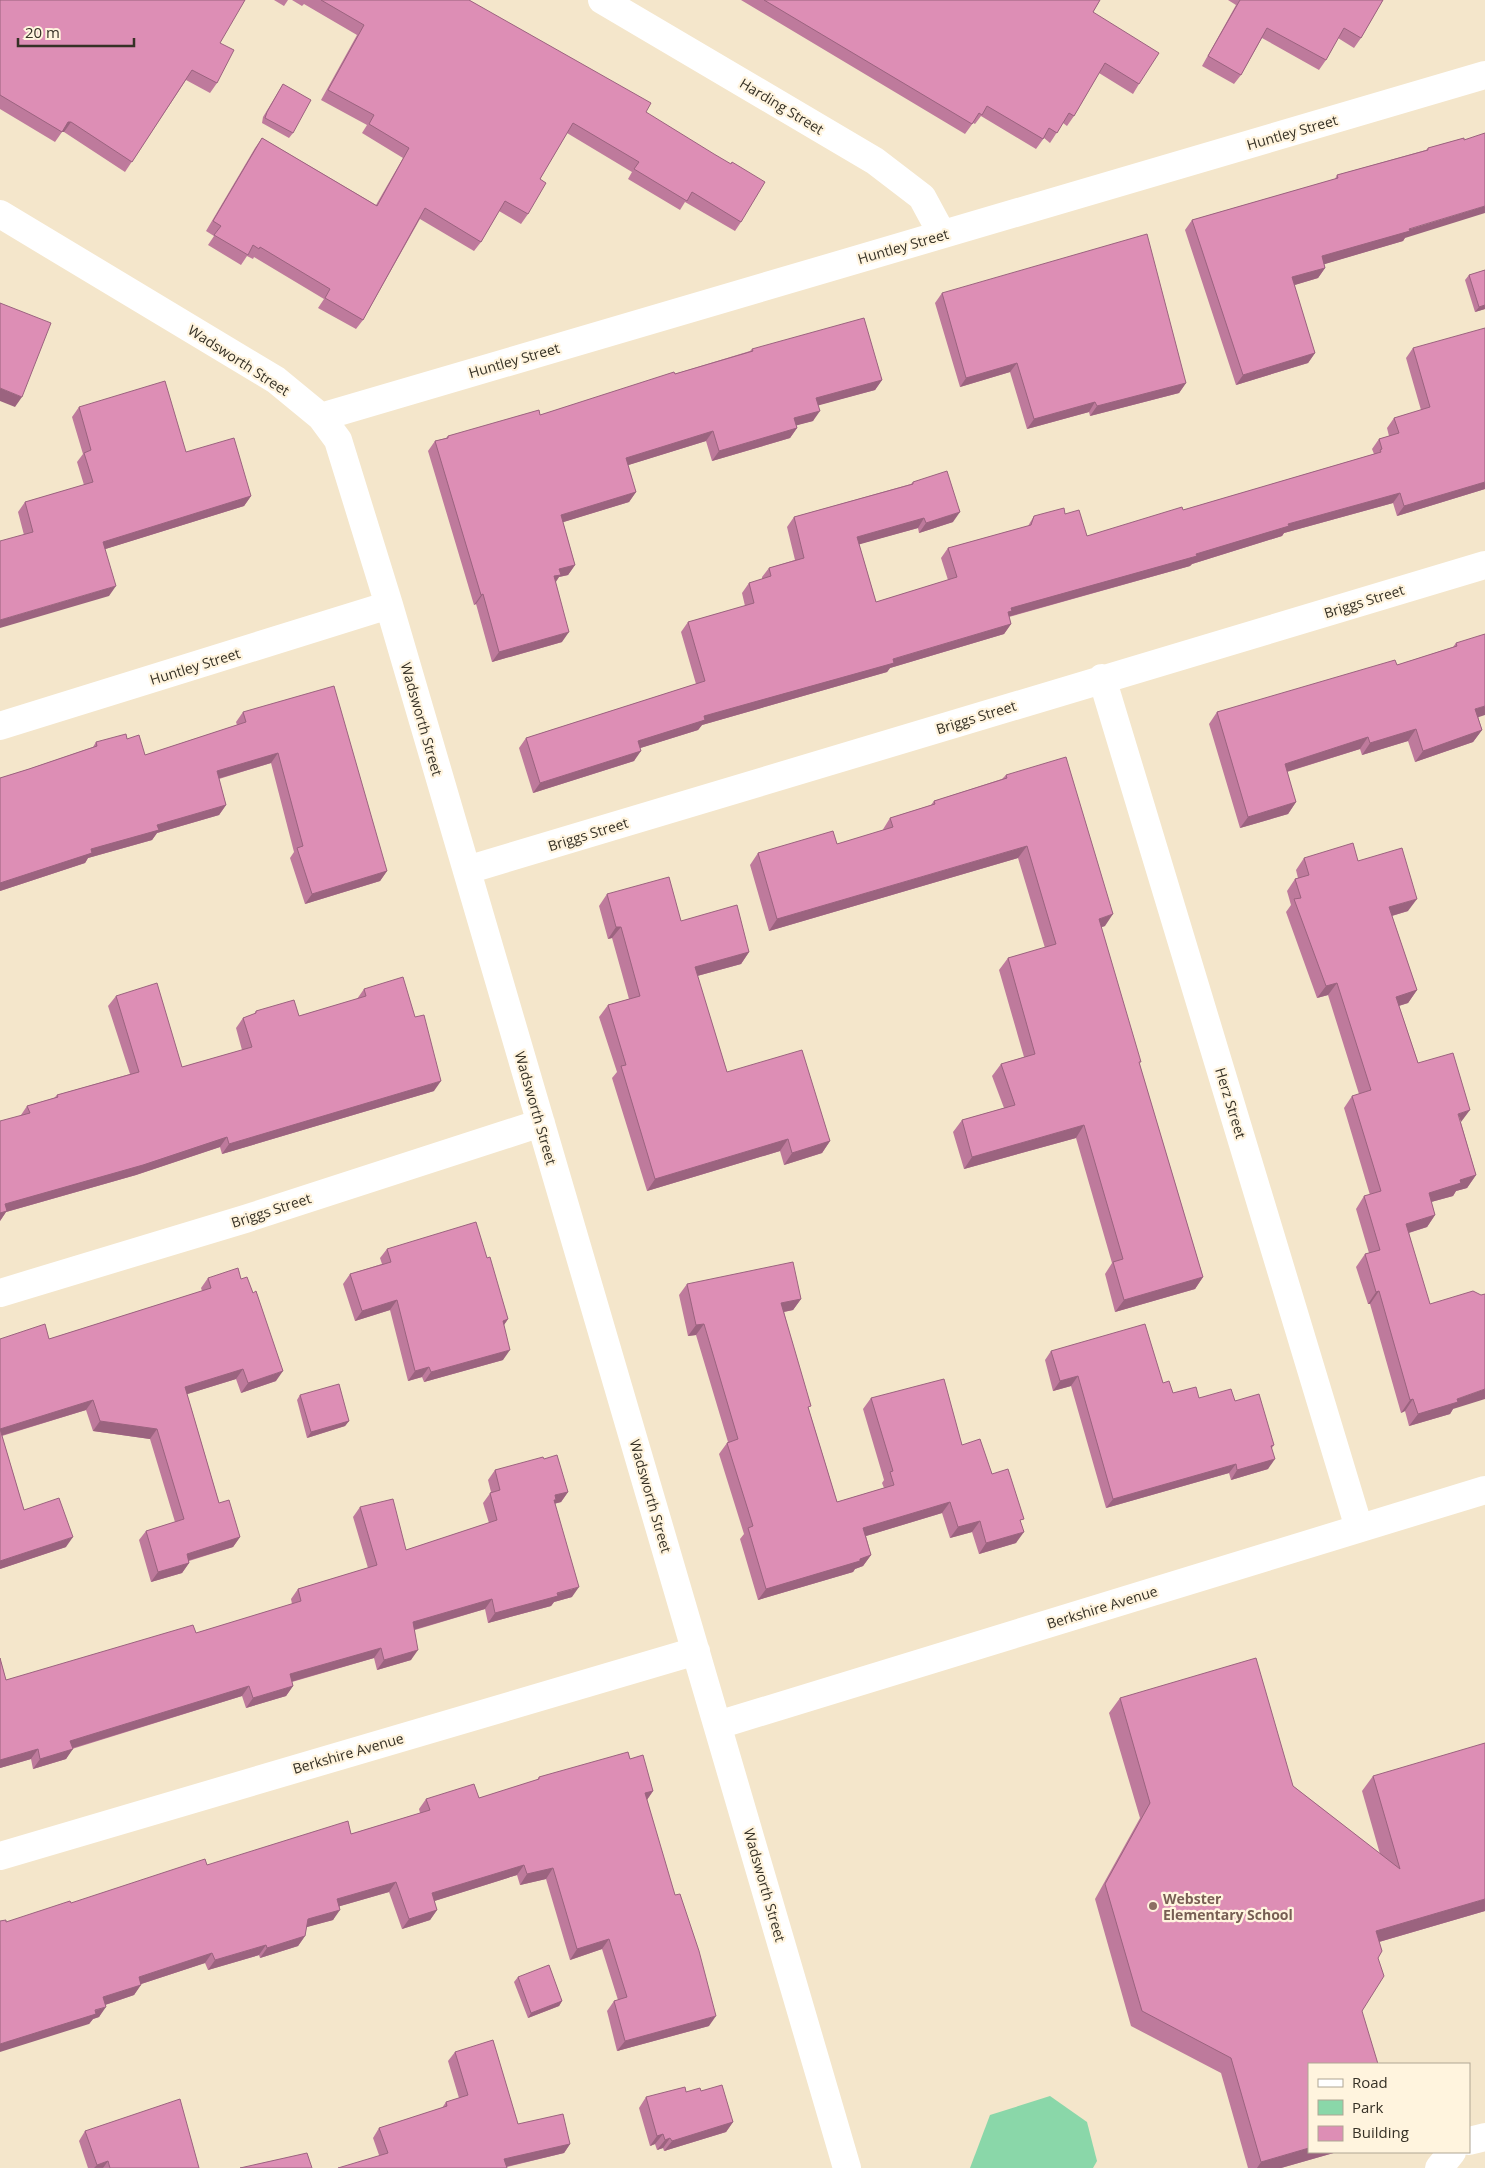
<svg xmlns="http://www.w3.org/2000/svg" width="1485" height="2168" font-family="'Open Sans',sans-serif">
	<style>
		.green { fill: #8ad7a9 }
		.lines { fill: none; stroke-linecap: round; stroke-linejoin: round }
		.street { stroke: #fff; stroke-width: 28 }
		.wall { fill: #be7a9c }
		.shaded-wall { fill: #9b637f }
		.building { fill: #dd8eb5; stroke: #9b637f }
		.education-dot { fill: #8d6e63; stroke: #fff4de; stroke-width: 2 }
		.labels { text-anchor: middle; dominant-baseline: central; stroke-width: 4.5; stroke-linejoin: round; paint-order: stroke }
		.street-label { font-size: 14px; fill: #363126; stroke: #fff4de }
		.education-label { font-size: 14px; font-weight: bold; fill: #785e54; stroke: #fff4de; text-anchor: start }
	</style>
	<rect width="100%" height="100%" fill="#f4e6cb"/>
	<path class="green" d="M1050,2096L1087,2122L1097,2161L1093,2168H970L990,2115Z"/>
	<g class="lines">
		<path class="street" d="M602,0L875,161L922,197L942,234
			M0,214L276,380L321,417L338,440L389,605L847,2168
			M321,417L1485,75
			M1102,678L1359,1528
			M0,726L389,605
			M467,870L1485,565
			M0,1293L245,1219L541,1123
			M718,1725L1485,1490
			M0,1856L696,1651
			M1469,2141L1485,2137
			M1439,2168L1452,2152"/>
	</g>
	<path class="wall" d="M0,0L220,43L217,83L210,93L186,80L125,172L64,132H62L55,142L0,109Z
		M274,0H288L284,6Z
		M292,0H469L646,112L741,222L735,231L685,202L680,210L628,179L632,172L567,133L540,179L528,214L521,224L499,211L481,242L474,251L420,219L363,320L356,329L318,308L324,299L254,257L253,259L247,256L241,265L208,245L214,236L206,231L255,148L262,138L376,205L403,158L362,133L367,125L321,100L357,35L304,4L302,6Z
		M741,0H1100L1093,12L1139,84L1133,94L1099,73L1074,116L1067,126L1063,123L1050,143L1044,138L1036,149L981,116L975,124L973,123L965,134Z
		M1228,0H1383L1361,38L1354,48L1338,38L1326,60L1319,70L1262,38L1241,75L1234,84L1202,66L1236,5Z
		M283,84L293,133L289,138L262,123L263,117Z
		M1464,138L1403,241L1324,264L1325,268L1318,278L1294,285L1315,353L1308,363L1236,385L1185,230L1192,220L1335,179L1337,175L1426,150L1428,148Z
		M1485,270V309L1475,312L1465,280L1469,275Z
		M942,293L1186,383L1179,393L1090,416L1089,412L1027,429L1010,372L960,387L935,303Z
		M1413,348L1485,489L1397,516L1393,503L1284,533L1282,536L1192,564L1190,566L1009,617L1011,624L1004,634L890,668L887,672L702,725L698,730L640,748L634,761L533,793L519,748L526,738L696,684L681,632L688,622L745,606L742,593L749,583L762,579V577L769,568L795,560L787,527L794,517L911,484L913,482L953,522L919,533L918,528L859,544L876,602L948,580L941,558L948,548L1028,526L1034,516L1065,514L1087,536L1183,510L1374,454L1372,449L1379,439L1389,436L1387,428L1394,418L1421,410L1406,358Z
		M752,349L882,380L875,390L818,405L813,421L796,425L797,428L790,438L712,461L706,441L628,465L636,492L629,502L563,522L575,565L568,575L559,577L555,582L562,642L492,662L476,604L474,605L428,451L435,441L446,438L448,436L540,415L750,351Z
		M79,407L186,452L251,496L244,506L105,549L109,596L24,535L18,512L25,502L84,485L77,462L83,454L72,417Z
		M1456,643L1482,730L1473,742L1415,762L1408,741L1362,755L1360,749L1287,772L1296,802L1288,814L1240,828L1209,724L1217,712L1397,665L1453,647Z
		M243,712L387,871L380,881L305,904L290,858L294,852L271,763L219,779L226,805L219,815L157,833L152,840L88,858L85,863L0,891V778L29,769L93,747L96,742L127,739L145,755L237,725L236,722Z
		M1006,775L1105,926L1101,927L1139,1063L1203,1277L1195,1289L1115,1312L1105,1274L1112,1263L1076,1138L964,1169L953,1132L962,1120L1004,1108L992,1076L1001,1064L1024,1057L999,970L1008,958L1045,948L1018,858L769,931L750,865L758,853L837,844L882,831L890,818L931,805L934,801L1002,779Z
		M1304,858L1358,861L1408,911L1392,916L1417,990L1408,1003L1399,1006L1418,1063L1461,1123L1476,1175L1467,1188L1456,1191L1453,1196L1431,1202L1435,1215L1427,1227L1409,1233L1453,1409L1450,1414L1409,1426L1405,1411L1401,1413L1370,1304H1368L1356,1267L1365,1254L1369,1253L1356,1209L1364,1196L1370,1195L1344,1108L1352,1096L1359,1094L1328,995L1317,998L1286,912L1291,905L1287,891L1295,879L1298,878L1296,870Z
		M607,894L681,921L749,952L741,964L697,976L727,1072L830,1141L822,1153L784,1165L780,1151L647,1191L612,1078L617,1072L599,1017L608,1005L629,999L612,938L608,939L599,906Z
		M364,989L434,1091L222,1154L220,1147L136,1175L6,1212L0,1221L21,1115L27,1106L54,1098L57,1095L130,1074L108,1006L116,996L182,1067L242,1050L236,1028L243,1018L254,1014L256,1011L299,1016L357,999Z
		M387,1249L487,1258L508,1319L504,1325L503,1360L424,1382L422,1377L408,1381L390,1310L355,1321L343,1284L350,1274L382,1264L380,1258Z
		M208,1278L276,1381L241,1393L236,1379L187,1394L219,1503L240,1537L233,1547L189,1561V1563L182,1573L151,1582L139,1540L146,1531L175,1522L150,1439L93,1431L86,1410L2,1436L24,1510L66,1547L0,1569V1339H49L202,1291L201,1288Z
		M687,1284L801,1299L793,1310L784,1312L809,1410L837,1502L884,1488L882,1483L884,1480L863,1409L871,1398L962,1445L992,1474L1021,1523L1016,1543L979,1554L972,1532L950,1538L942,1513L866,1536L871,1555L863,1566L855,1569L853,1572L758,1600L740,1539L744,1534L719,1454L727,1443L728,1442L696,1335L688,1336L679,1295Z
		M1051,1351L1163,1383L1173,1393L1199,1398L1235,1401L1274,1445L1272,1448L1268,1469L1231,1480L1229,1473L1106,1508L1071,1386L1053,1391L1045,1360Z
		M300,1395L349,1421L345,1426L307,1438L297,1400Z
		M544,1459L568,1492L561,1502L554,1504L572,1597L554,1602L551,1606L488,1623L485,1609L415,1630L411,1660L377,1670L374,1658L292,1682L293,1686L286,1696L246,1708L242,1696L72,1749L66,1759L33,1769L31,1759L0,1768V1658L6,1680L196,1633L292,1604L291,1599L298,1589L368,1568L353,1517L360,1507L406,1550L489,1523L483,1503L491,1492L488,1480L495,1470Z
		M1120,1698L1293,1786L1380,1854L1362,1791L1373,1776L1485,1911L1379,1942L1378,1958L1362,2011L1309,2152H1337L1281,2168H1248L1221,2073L1131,2026L1095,1899L1140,1818L1109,1713Z
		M630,1759L653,1791L647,1800L709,2026L617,2051L607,2011L614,2001L618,2000L602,1949L570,1960L546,1879L520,1885L517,1875L434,1901L437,1910L430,1920L402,1929L389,1892L340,1906L333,1920L306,1927L305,1936L298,1946L260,1958L259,1955L208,1970L205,1963L141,1984L134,1995L105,2005L99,2017L93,2019L89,2024L6,1922L207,1865L351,1834L420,1813L419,1809L426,1799L479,1798L537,1780L539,1777Z
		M518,1977L562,2001L559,2006L528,2018L514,1982Z
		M455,2052L518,2124L570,2144L564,2153L507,2167L379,2155L373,2138L379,2128L442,2108L446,2102L459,2098L448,2061Z
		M701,2091L733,2122L726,2132L664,2151L663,2148L657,2150L655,2144L650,2146L639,2108L646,2097L686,2092Z
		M85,2131L199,2168H88L79,2141Z"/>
	<path class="shaded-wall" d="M68,122H71L64,132H61Z
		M1485,206V213L1405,238L1403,241L1315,267L1322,256Z
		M1325,268L1318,278L1285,288L1292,277Z
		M1485,305V309L1475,312L1479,307Z
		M1315,353L1308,363L1236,385L1243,375Z
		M1017,363L1010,372L960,387L966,378Z
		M882,380L875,390L809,408L816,398Z
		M1186,383L1179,393L1090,416L1097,406Z
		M0,388L22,397L15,407L0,401Z
		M1095,402L1089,412L1027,429L1034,419Z
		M820,411L813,421L787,428L794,418Z
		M797,428L790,438L712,461L719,451Z
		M713,431L706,441L619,468L626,458Z
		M1485,482V489L1397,516L1404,506Z
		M636,492L629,502L554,525L561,515Z
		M1400,493L1393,503L1284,533L1282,536L1192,564L1190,566L1007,617L1001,622L1011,608L1196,554L1288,524Z
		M251,496L244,506L96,552L103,542Z
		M960,512L953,522L919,533L926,523Z
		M924,518L918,528L850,547L857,537Z
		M575,565L568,575L559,577L554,585L547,586L559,569Z
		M116,586L109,596L0,628V620Z
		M483,594L476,604L474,605L481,595Z
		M1011,624L1004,634L890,668L887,672L702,725L698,730L631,751L638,741L704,716Z
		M569,632L562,642L492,662L499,652Z
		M1485,706V715L1467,721L1475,709Z
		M1416,729L1408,741L1362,755L1370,743Z
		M1482,730L1473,742L1415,762L1423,751Z
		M1368,737L1360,749L1276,775L1285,764Z
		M641,751L634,761L533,793L540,783Z
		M278,753L271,763L210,781L217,771Z
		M1296,802L1288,814L1240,828L1248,817Z
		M226,805L219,815L157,833L152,840L88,858L85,863L0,891V883L157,825Z
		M1027,846L1018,858L769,931L777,919Z
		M387,871L380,881L305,904L312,894Z
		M1417,899L1408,911L1381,919L1389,907Z
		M1113,914L1105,926L1090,931L1099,919Z
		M616,927H621L612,938L608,939Z
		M749,952L741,964L686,979L695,967Z
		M1337,983L1328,995L1317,998L1326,986Z
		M1417,990L1408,1003L1388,1009L1396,997Z
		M441,1081L434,1091L222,1154L229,1144Z
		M1470,1110L1461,1122L1458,1114Z
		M1084,1125L1076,1138L964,1169L972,1157Z
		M227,1137L220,1147L136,1175L6,1212L0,1221V1212L5,1204Z
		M788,1139L780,1151L647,1191L655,1179Z
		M830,1141L822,1153L784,1165L792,1153Z
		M1476,1175L1467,1188L1456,1191L1453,1196L1420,1205L1429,1193L1460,1180Z
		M1435,1215L1427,1227L1398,1236L1406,1224Z
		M1203,1277L1195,1289L1115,1312L1124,1300Z
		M1379,1291L1370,1304H1368L1376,1292Z
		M801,1299L793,1310L773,1314L781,1303Z
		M397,1300L390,1310L355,1321L362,1311Z
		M508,1319L501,1329L503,1321Z
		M704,1324L696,1335L688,1336L696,1325Z
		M510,1350L503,1360L424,1382L431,1372Z
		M429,1367L422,1377L408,1381L415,1371Z
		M243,1369L236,1379L178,1397L185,1387Z
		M283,1371L276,1381L241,1393L248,1383Z
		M1078,1376L1071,1386L1053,1391L1060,1381Z
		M1485,1389V1399L1453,1409L1450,1414L1409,1426L1418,1414L1457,1399Z
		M1413,1399L1405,1411L1401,1413L1410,1400Z
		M93,1400L86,1410L0,1436V1429Z
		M100,1421L157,1429L150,1439L93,1431Z
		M349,1421L345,1426L307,1438L311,1432Z
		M1275,1459L1268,1469L1231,1480L1237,1470Z
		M1236,1464L1229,1473L1106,1508L1113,1499Z
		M568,1492L561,1502L553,1504L555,1495Z
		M950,1502L942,1513L856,1539L863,1528Z
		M980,1521L972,1532L950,1538L958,1527Z
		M1024,1532L1016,1543L979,1554L986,1543Z
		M73,1537L66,1547L0,1569V1561Z
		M240,1537L233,1547L180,1563L187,1554Z
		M871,1555L863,1566L855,1569L853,1572L758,1600L766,1589Z
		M189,1563L182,1573L151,1582L158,1572Z
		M579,1587L572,1597L554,1602L551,1606L488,1623L495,1613Z
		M492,1599L485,1609L406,1632L413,1622Z
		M381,1648L374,1658L283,1684L290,1674Z
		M418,1650L411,1660L377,1670L384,1660Z
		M249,1686L242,1696L63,1751L70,1741Z
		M293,1686L286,1696L246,1708L253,1698Z
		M38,1749L31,1759L0,1768V1760Z
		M73,1749L66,1759L33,1769L40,1759Z
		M653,1791L646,1801L645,1793Z
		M524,1865L517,1875L425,1904L432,1893Z
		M553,1868L546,1879L520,1885L527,1874Z
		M396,1882L389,1892L330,1909L337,1899Z
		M1485,1899V1911L1365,1946L1376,1931Z
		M340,1910L333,1920L300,1929L308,1919Z
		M437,1910L430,1920L402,1929L409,1919Z
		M305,1936L298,1946L260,1958L267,1948Z
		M609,1939L602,1949L570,1960L577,1949Z
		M266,1945L259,1955L208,1970L215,1960Z
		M212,1953L205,1963L132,1987L139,1977Z
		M141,1985L134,1995L96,2008L103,1997Z
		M562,2001L559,2006L528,2018L531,2013Z
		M106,2007L99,2017L93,2019L89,2024L0,2052V2044Z
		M716,2016L709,2026L617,2051L625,2041Z
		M733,2122L726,2132L664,2151L672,2141Z
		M663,2134L655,2144L650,2146L657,2136Z
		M670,2138L663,2148L657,2150L665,2140Z
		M570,2144L564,2153L501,2168L504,2159Z
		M1309,2148V2152H1337L1281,2168H1257L1261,2162Z
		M108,2161L103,2168H94L97,2165Z"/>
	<path class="building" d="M0,0H245L220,43L234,50L217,83L192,70L132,162L71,122H68L62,132L0,95Z
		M321,0H469L651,103L646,112L714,154L731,164L732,162L765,182L741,222L692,192L687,201L672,192L634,169L639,162L573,123L540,179L546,183L528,214L505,201L481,242L425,208L363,320L325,298L330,289L260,247L259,249L253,245L248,255L214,235L221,226L213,221L262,138L377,206L409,148L369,124L374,115L328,90L364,25Z
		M764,0H1100L1093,12L1159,53L1139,84L1105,63L1074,116L1069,113L1057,133L1049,128L1043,139L987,106L982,115L979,113L972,124Z
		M1240,0H1383L1361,38L1344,28L1326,60L1267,28L1241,75L1208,56Z
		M283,84L311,100L293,133L265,118L267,112Z
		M1485,133V206L1409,229L1410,231L1322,256L1325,268L1292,277L1315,353L1243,375L1192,220L1338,178L1337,175L1428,150V148L1464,138V140Z
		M1147,234L1186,383L1097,406L1095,402L1034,419L1017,363L966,378L942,293Z
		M1485,270V305L1479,307L1469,275Z
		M0,303L51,323L22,397L0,388Z
		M864,318L882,380L816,398L820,411L794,418L797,428L719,451L713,431L626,458L636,492L561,515L575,565L559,569L561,575L554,576L569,632L499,652L483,594L481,595L435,441L448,438V436L539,410L540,415L674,372L675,374L753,351L752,349Z
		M1485,328V482L1404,506L1400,493L1288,524L1289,526L1196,554L1197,556L1011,608L1012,611L1008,612L1011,624L893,659L894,663L704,716L705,720L638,741L641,751L540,783L526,738L705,681L688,622L754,603L749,583L771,576L769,568L804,558L794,517L913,484V482L947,471L960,512L926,523L924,518L857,537L876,602L957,577L948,548L1031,525L1034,516L1064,508L1065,514L1079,510L1087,536L1182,507L1183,510L1381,452L1380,450L1382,449L1379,439L1399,433L1394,418L1430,407L1413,348Z
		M165,381L186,452L234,438L251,496L103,542L116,586L0,620V541L33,532L25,502L93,482L84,453L91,450L79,407Z
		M1485,634V706L1475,709L1482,730L1423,751L1416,729L1370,743L1368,737L1285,764L1296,802L1248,817L1217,712L1395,660L1397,665L1457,646L1456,643Z
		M334,686L387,871L312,894L297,848L303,846L278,753L217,771L226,805L157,825L159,830L91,849L92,853L0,883V778L29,769L97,746L96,742L126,734L127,739L139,735L145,755L246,722L243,712Z
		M1066,757L1113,914L1099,919L1141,1062H1139L1203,1277L1124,1300L1113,1262L1123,1259L1084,1125L972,1157L962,1120L1015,1105L1001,1064L1035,1054L1008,958L1056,944L1027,846L777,919L758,853L833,831L837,844L893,827L890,818L935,804L934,801L1007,778L1006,775Z
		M1353,843L1358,861L1402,848L1417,899L1389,907L1417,990L1396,997L1418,1063L1453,1053L1470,1110L1458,1114L1476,1175L1460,1180L1461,1183L1429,1193L1435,1215L1406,1224L1430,1304L1473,1291L1481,1295L1485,1294V1389L1457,1399L1458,1402L1418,1414L1413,1399L1410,1400L1379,1291L1376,1292L1365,1254L1380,1250L1364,1196L1381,1191L1352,1096L1371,1090L1337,983L1326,986L1294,899L1301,898L1295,879L1309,875L1304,858Z
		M669,877L681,921L737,905L749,952L695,967L727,1072L802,1050L830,1141L792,1153L788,1139L655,1179L621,1066L626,1065L608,1005L640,996L621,927H616L607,894Z
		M403,977L415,1017L424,1015L441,1081L229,1144L227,1137L143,1165L5,1204L7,1211L0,1213V1121L30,1113L27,1106L58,1097L57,1095L139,1072L116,996L157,983L182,1067L252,1047L243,1018L256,1013V1011L294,1000L299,1016L366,996L364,989Z
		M476,1222L487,1258L490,1257L508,1319L503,1321L510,1350L431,1372L429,1367L415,1371L397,1300L362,1311L350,1274L391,1262L387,1249Z
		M793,1262L801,1299L781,1303L811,1406L808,1407L837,1502L894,1485L890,1472L893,1471L871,1398L944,1379L962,1445L980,1439L992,1474L1008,1469L1024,1519L1020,1520L1024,1532L986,1543L980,1521L958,1527L950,1502L863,1528L871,1555L860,1559V1561L766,1589L748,1528L753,1526L727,1443L738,1439L704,1324L696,1325L687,1284Z
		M238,1268L241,1279L247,1277L253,1293L256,1291L283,1371L248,1383L243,1369L185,1387L219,1503L229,1500L240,1537L187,1554L189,1563L158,1572L146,1531L184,1519L157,1429L100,1421L93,1400L0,1429L24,1510L59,1498L73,1537L0,1561V1339L45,1324L49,1339L211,1288L208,1278Z
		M1145,1324L1163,1383L1169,1381L1173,1393L1196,1387L1199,1398L1231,1389L1235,1401L1259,1394L1274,1445L1271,1446L1275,1459L1237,1470L1236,1464L1113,1499L1078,1376L1060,1381L1051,1351Z
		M339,1384L349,1421L311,1432L300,1395Z
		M557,1455L568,1492L555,1495L556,1500H554L579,1587L557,1593L558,1596L495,1613L492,1599L413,1622L418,1650L384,1660L381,1648L290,1674L293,1686L253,1698L249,1686L70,1741L73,1749L40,1759L38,1749L0,1760V1658L6,1680L193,1625L196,1633L301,1601L298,1589L377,1565L360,1507L393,1499L406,1550L497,1520L490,1493L500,1490L495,1470L543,1457L544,1459Z
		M1256,1658L1293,1786L1400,1869L1373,1776L1485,1743V1899L1376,1931L1382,1951L1378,1958L1384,1976L1362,2011L1378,2064H1309V2148L1261,2162L1231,2058L1142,2011L1105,1884L1150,1803L1120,1698Z
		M628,1752L630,1759L643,1755L653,1791L645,1793L675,1895L680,1894L699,1951L716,2016L625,2041L614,2001L627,1997L609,1939L577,1949L553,1868L527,1874L524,1865L432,1893L437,1910L409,1919L396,1882L337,1899L340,1910L308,1919L305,1936L267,1948L266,1945L215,1960L212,1953L139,1977L141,1985L103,1997L106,2007L95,2010L96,2014L0,2044V1921L6,1920V1922L70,1901L71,1903L205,1859L207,1865L348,1821L351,1834L430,1810L426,1799L474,1784L479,1798L539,1779V1777Z
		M549,1965L562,2001L531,2013L518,1977Z
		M493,2040L518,2124L563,2114L570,2144L504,2159L507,2168H338L388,2153L379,2128L447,2106L446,2102L468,2095L455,2052Z
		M722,2085L733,2122L672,2141L670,2138L665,2140L663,2134L657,2136L646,2097L685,2087L686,2092L700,2088L701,2091Z
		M180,2099L199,2168H110L108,2161L97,2165L85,2131Z
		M307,2153L312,2168H240Z"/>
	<circle class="education-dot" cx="1153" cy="1906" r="5"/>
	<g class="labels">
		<g class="street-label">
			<text transform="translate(782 106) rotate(31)">Harding Street</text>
			<text transform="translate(1292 132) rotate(-16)">Huntley Street</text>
			<text transform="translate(903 246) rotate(-16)">Huntley Street</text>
			<text transform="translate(239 360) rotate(33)">Wadsworth Street</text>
			<text transform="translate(514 360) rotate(-16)">Huntley Street</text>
			<text transform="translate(1364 601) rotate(-17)">Briggs Street</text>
			<text transform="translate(195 666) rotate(-17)">Huntley Street</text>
			<text transform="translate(976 717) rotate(-17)">Briggs Street</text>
			<text transform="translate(422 719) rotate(74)">Wadsworth Street</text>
			<text transform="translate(588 834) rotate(-17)">Briggs Street</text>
			<text transform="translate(1231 1103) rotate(73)">Herz Street</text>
			<text transform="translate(536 1108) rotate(74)">Wadsworth Street</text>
			<text transform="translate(271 1210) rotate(-18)">Briggs Street</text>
			<text transform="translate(651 1496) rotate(74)">Wadsworth Street</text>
			<text transform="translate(1102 1607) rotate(-17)">Berkshire Avenue</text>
			<text transform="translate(348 1753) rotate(-16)">Berkshire Avenue</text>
			<text transform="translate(765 1885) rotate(74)">Wadsworth Street</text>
		</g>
		<g class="education-label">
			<text x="1163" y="1898">Webster<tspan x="1163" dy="16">Elementary School</tspan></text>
		</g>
	</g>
	<rect x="1308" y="2063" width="162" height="90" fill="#fff4de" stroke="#afa694"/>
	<rect x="1318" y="2079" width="25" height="8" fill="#ffffff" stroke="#afa694"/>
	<text x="1352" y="2088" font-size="15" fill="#363126">Road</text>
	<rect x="1318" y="2100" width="25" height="15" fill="#8ad7a9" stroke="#afa694"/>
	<text x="1352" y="2113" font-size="15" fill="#363126">Park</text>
	<rect x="1318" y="2126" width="25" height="15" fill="#dd8eb5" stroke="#afa694"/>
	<text x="1352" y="2138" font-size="15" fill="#363126">Building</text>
	<path d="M18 38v8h116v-8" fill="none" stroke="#363126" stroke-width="2.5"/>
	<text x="25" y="38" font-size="15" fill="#363126" stroke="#fff4de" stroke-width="4" paint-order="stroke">20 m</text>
</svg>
